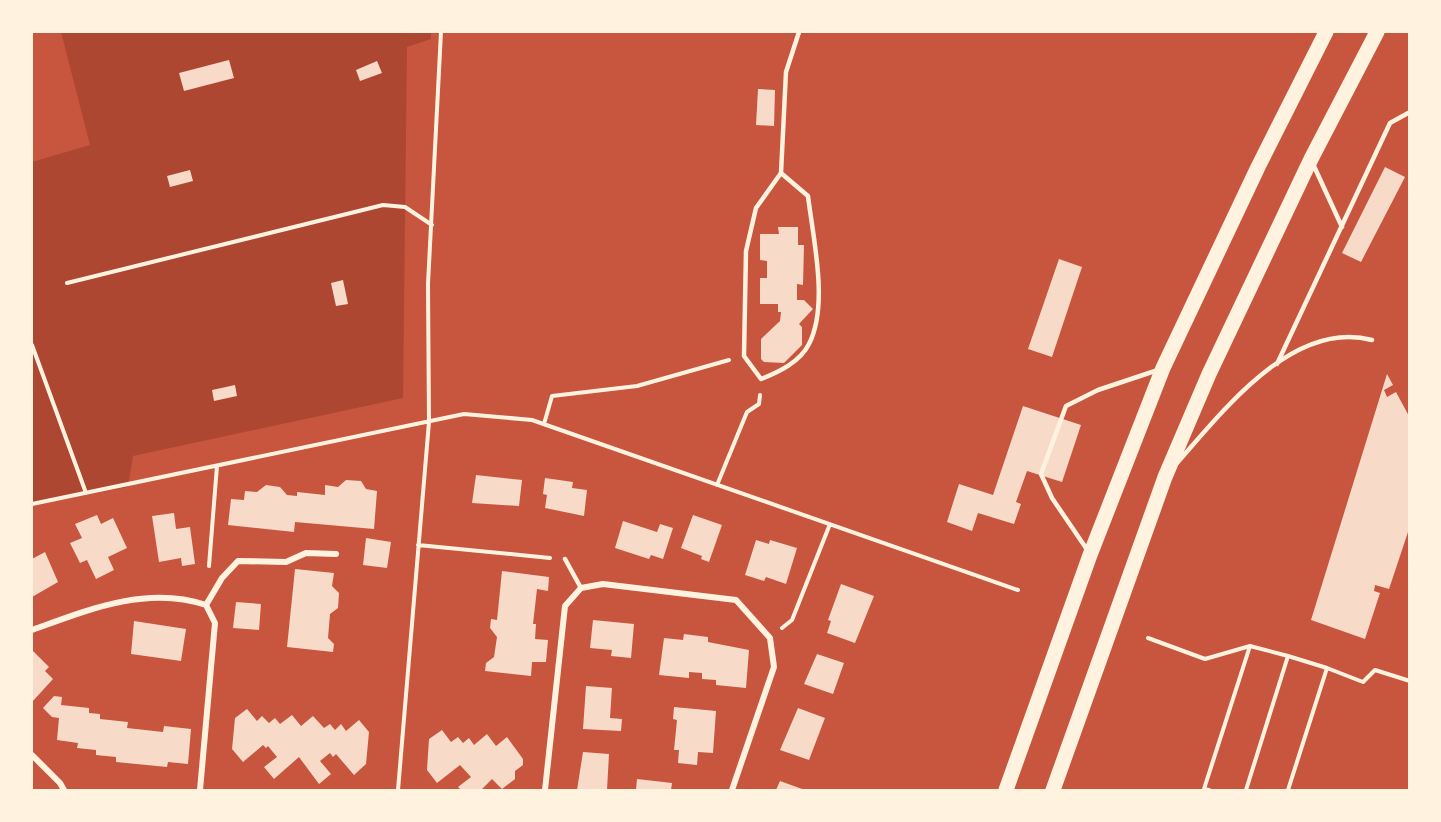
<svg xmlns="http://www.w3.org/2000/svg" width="1441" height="822" font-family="'Fira Sans',sans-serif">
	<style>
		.green { fill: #ae4732 }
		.building { fill: #f7dbc8 }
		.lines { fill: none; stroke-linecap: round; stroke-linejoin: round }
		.path { stroke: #fff3e0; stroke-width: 4 }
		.service { stroke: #fff3e0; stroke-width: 4.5 }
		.minor { stroke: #fff3e0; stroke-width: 6 }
		.primary { stroke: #fff3e0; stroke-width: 15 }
	</style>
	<rect width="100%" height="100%" fill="#c8553d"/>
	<path class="green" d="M61,32H431V39L407,47L403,398L133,456L128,487L32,505V162L90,145Z"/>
	<path class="building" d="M229,60L234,78L184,91L179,73Z
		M377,61L382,73L360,81L356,70Z
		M758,89L775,90L774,126L756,125Z
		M1385,167L1405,177L1361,262L1342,253Z
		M190,170L193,181L170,187L167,176Z
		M778,227H798V245H804L803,285L797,284V300H804L813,309L799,324L802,327V345L784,363L764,362L761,359V339L780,321L781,312H778V304H760V278H767V261L760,260V234H779Z
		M1059,259L1082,267L1052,357L1028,349Z
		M343,280L348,304L336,306L331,283Z
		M1387,374L1393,385L1384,390L1387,397L1396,392L1410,418V526L1389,589L1375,585L1374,591L1380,593L1365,639L1311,620Z
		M235,385L237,396L214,401L212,390Z
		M1023,406L1081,425L1062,482L1027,471L1016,502L1021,504L1014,524L978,513L972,531L947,522L959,484L993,495Z
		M476,475L522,480L519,506L472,503Z
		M545,478L573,482L572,488L587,490L584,516L545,508L547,495L543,494Z
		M346,480L361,481L366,489L377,491L374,529L295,522L294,532L228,525L231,499L244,500L245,491L257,492L266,485L280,487L287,495L297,496V492L325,495V485L338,487Z
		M174,513L176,529L190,527L195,564L182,566L181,558L159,562L152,516Z
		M97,515L101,524L113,518L127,548L108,557L114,570L96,579L87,560L80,563L70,543L82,538L75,524Z
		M693,515L722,525L709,562L701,559L702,556L681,548Z
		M623,521L657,532L660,524L673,528L663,559L651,555L649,559L615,548Z
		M366,538L391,542L387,568L363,565Z
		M756,540L769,544L770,540L797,548L786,584L766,577L764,581L745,575Z
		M45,552L58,582L32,597V559Z
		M295,569L334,573L332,586L339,593L338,608L330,614L328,638L334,644L333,652L287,647Z
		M502,571L549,577L548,591L537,589L533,624H536L535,639L548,640L546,662H532L531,676L485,671L486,663L494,657L497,637L490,628L491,619L497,620Z
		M841,584L874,596L855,643L827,633L831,621L828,620Z
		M236,602L261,604L259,630L233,628Z
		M593,620L634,624L631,658L611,656L612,650L590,648Z
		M134,621L186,629L181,661L131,654Z
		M684,634L708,637V642L749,650L746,688L716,685V680L702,679V673L689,672V678L659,675L664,638L683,640Z
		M32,650L49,667L45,671L53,679L32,702Z
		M817,654L844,663L833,694L804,684Z
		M586,686L612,688L610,718L622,719L621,731L583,729Z
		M54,696L62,697L61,705L89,708V713L100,714V719L128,722L127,728L163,732L164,726L191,729L188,764L168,762L167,767L116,762V757L96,755V750L77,748L78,743L57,740L59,718L52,717L43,708Z
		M674,707L716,711L713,753L698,752L697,765L678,763L679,750H674L677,720L673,719Z
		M798,708L825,718L809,760L780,750Z
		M247,709L257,721L262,716L269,723L275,718L280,724L292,715L301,726L313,716L324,728L330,724L335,730L341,724L346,731L359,720L369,732L366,764L354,775L336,754L333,757L330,753L320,761L331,774L319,784L299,757L274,779L264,767L277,757L268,746L266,748L263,745L243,762L232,749L235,718Z
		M442,730L451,742L458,737L463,743L469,738L474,745L487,734L496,746L507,737L523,759V765L515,771V779L502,789L492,779L481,790H461L458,787L471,777L460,765L437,783L427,770L429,739Z
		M583,752L609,754L607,790H577Z
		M637,779L672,783L671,790H636Z
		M780,781L805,790H776Z"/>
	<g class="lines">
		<path class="path" d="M67,283L383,205L405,207L432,225
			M32,345L86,493
			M544,424L552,396L637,386L729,360
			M717,485L747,412L759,404L760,395
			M32,504L464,414L532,420L1018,590
			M418,545L550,558
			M209,566L217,466
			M782,628L792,620L830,524
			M1148,638L1205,659L1250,646L1204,789L1209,790
			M1250,646L1288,656
			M1327,668L1363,682L1375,670L1410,681
			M398,790L429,422L428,284L441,32
			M1246,790L1288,656L1327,668L1288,790"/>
		<path class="service" d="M1313,164L1342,227
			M781,173L808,196C813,238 829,305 809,344C800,362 779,372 761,379L744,356L746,251L756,208L781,173L786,72L799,32
			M1277,364L1390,123L1410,112
			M1177,463C1223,411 1293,319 1372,340
			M1088,551L1052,498L1041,474L1066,406L1098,390L1158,370
			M565,559L581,588"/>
		<path class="minor" d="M206,605L222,578L238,561L286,562L306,553L336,554
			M32,630C87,610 147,585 206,605L215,623L200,790
			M32,755L60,783L64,790
			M545,790L565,606L581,588L603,584L736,600L770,638L774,667L732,790"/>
		<path class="primary" d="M1006,790L1090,555L1163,368L1258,167L1326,32
			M1053,790L1165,477L1209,374L1311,159L1377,32"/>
	</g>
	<rect width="1441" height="822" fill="none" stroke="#fff3e0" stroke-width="66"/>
</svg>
